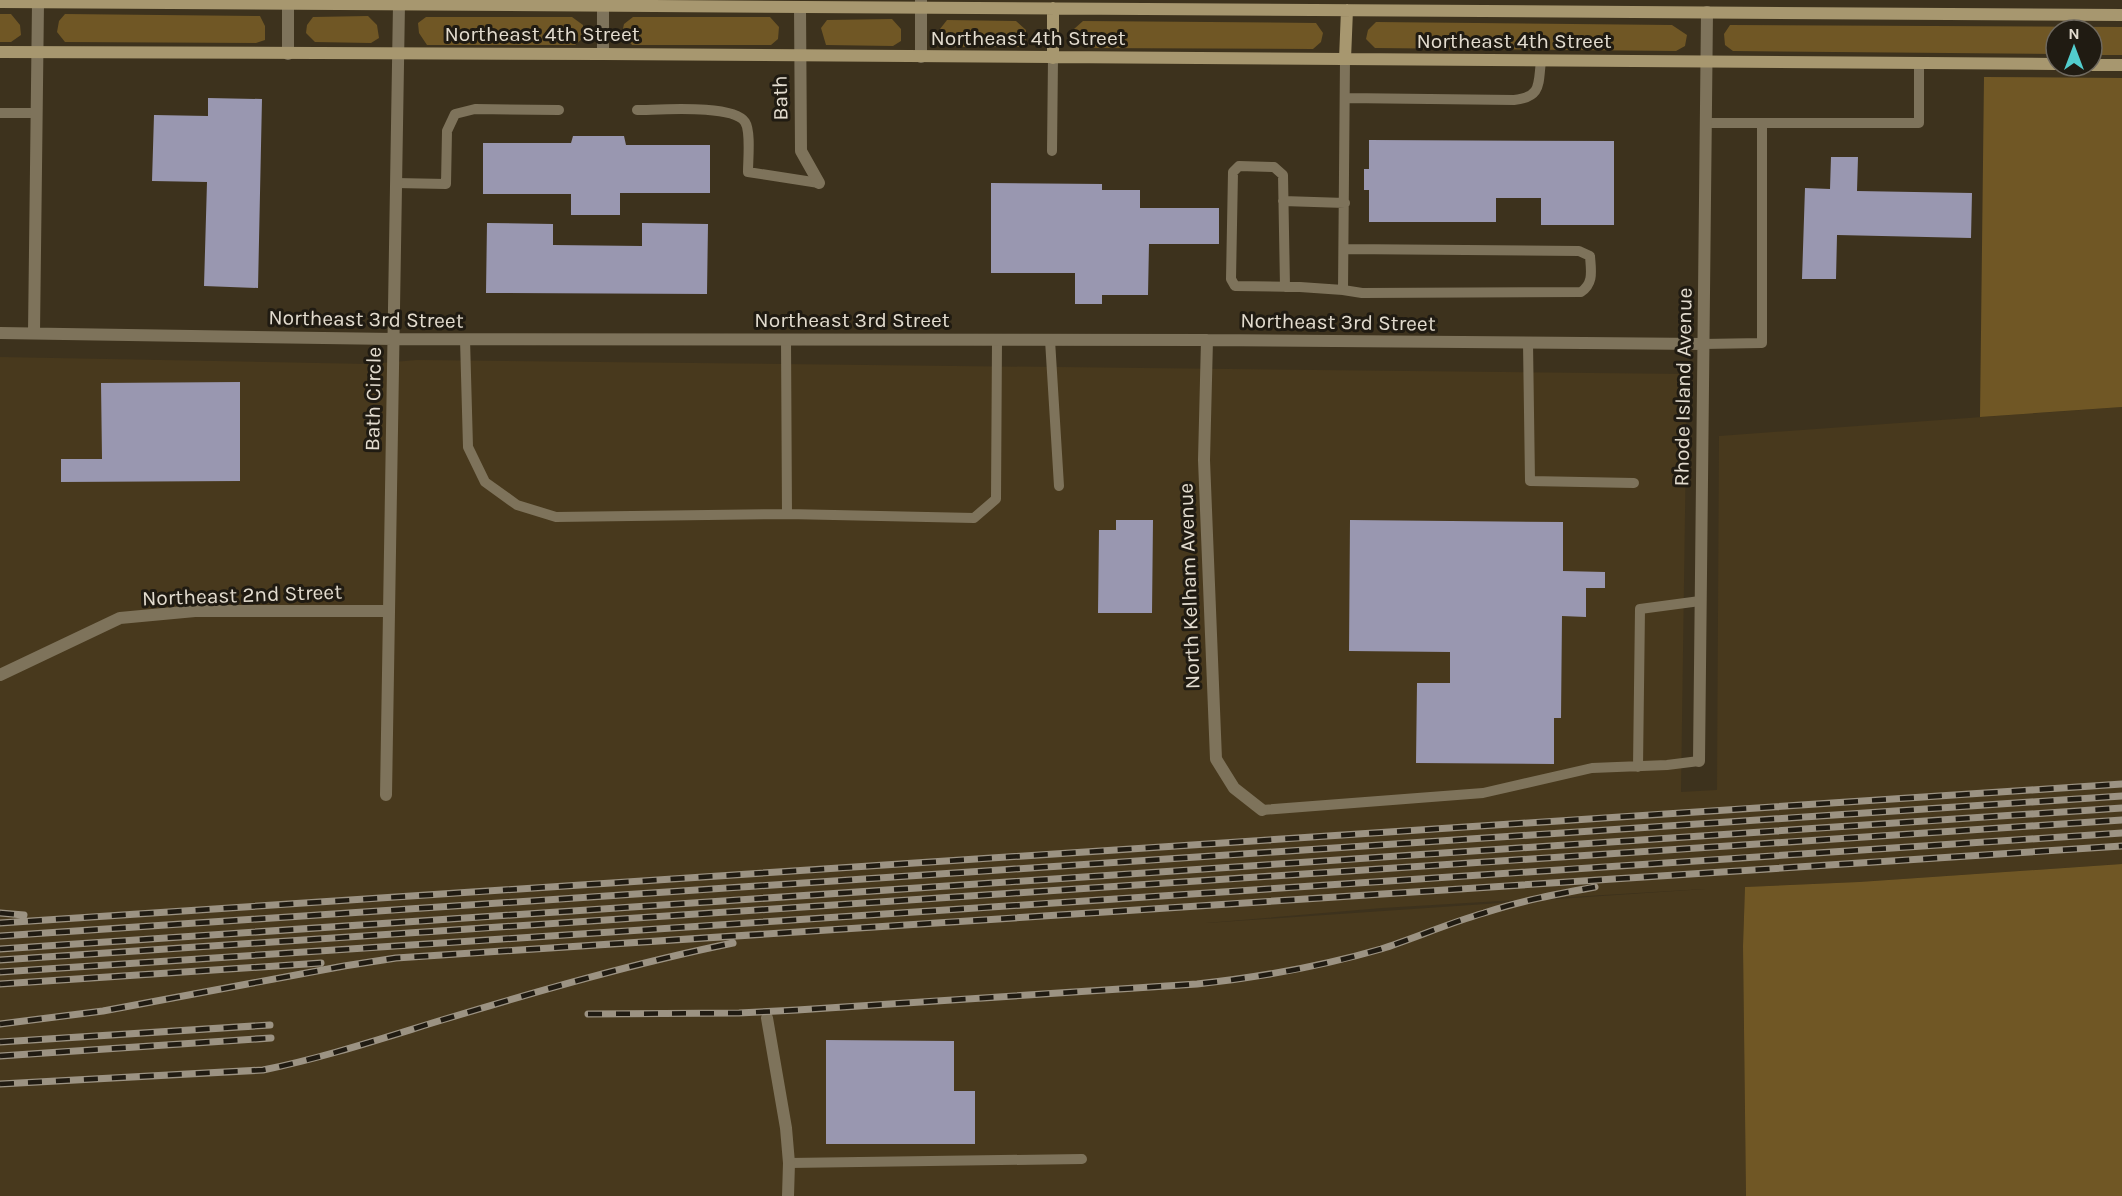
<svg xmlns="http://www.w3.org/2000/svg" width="2122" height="1196" font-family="Karla,sans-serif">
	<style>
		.built { fill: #48391d; fill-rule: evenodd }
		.green { fill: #705725 }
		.building { fill: #9997b0 }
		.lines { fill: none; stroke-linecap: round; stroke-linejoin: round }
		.lane { stroke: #7e735b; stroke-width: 10 }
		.street { stroke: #7e735b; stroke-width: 12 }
		.secondary { stroke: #a7976f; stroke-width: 12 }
		.rail-casing { stroke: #9c9383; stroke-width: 7 }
		.rail { stroke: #201b12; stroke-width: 4.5; stroke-dasharray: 14; stroke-linecap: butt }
		.labels { text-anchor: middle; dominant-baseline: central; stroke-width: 6; stroke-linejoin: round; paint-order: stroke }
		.street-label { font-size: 21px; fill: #e3dccf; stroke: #201b12 }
	</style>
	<rect width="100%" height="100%" fill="#3d321d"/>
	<path class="built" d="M0,357L369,364L417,360L1687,374L1681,792L1717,790L1719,436L2122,407V864L1859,882L1745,887L1743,946L1746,1196H0ZM1705,889L1207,923H1206L1382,908Z"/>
	<path class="green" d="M0,14H11L20,25L21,35L11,42H0Z
		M65,14L260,16L265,26V40L256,43L65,42L57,32L59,21Z
		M368,16L377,25L379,38L371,43L315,42L306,33L307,25L313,17Z
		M426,17H572L583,25V38L575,45H427L419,33L418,23Z
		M633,17H770L779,27L778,39L771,45H632L622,33L624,24Z
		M892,19L901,29V41L893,46L826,45L821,28L827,20Z
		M947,20L1016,21L1026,30V41L1019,47H948L939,36L940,29Z
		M1083,21L1316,23L1323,33L1321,42L1313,49L1084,48L1074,37V29Z
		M1376,22L1672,25L1687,35L1685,46L1676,51L1375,48L1366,39L1368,30Z
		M1730,25L2122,27V55H2092V30H2056V54L1733,51L1725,45L1724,34Z
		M1984,77L2122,78V407L1980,417Z
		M2122,864V1196H1746L1743,946L1745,887L1859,882Z"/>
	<path class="building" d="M208,98L262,99L258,288L204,286L207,182L152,181L154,115L208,116Z
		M573,136H624L626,145H710V193H620V215H571V194H483V143H571Z
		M1369,140L1614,141V225H1541V198H1496V222H1369V190H1364V169H1369Z
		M1831,157H1858L1857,191L1972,193L1971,238L1837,235L1836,279H1802L1805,188L1830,189Z
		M991,183L1102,184V190H1140V208H1219V244H1149L1148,295H1102V304H1075V273H991Z
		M487,223L553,224V245L642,246V223L708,224L707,294L486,293Z
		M240,382V481L61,482V459H102L101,383Z
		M1116,520H1153L1152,613H1098L1099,530H1116Z
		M1350,520L1563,522V571L1605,572V588H1586V617L1562,616L1561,718H1554V764L1416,763L1417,683H1450V652L1349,651Z
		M826,1040L954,1041V1091H975V1144H826Z"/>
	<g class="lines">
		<path class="lane" d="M1345,98L1514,100C1542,97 1538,84 1541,61
			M637,110C659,110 733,104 745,122C751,131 748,160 748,172L819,183
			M0,113H37
			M1706,123H1919V63
			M1052,151L1053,58
			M396,183L446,184L447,131L455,114L475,109L559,110
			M1283,201L1345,203
			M1344,249L1579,251L1590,256C1591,271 1594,283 1581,292L1362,293L1343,290L1345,59
			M1285,287L1283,175L1274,167L1239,166L1233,172L1231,279L1235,286L1300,287L1343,290
			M465,339L468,447L485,482L517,505L556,517L787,514
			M786,340L787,514L974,518L996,499L997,340
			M1050,340L1059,486
			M1528,343L1530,481L1634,483
			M1703,344L1762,343V123
			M1638,767L1640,609L1700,601
			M1262,810L1483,793L1592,768L1667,765L1699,761
			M789,1163L1082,1159"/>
		<path class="street" d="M288,0V54
			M921,0V57
			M800,7L801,151L819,183
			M603,54V0
			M0,333L393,339L1207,340L1703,344
			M34,333L38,3
			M1207,340L1204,460L1216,759L1234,788L1262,810
			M0,675L120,618L195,611H389
			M1699,761L1707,12
			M386,795L399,4
			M767,1018L786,1128L789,1163L788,1196"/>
		<path class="secondary" d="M0,2L2122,15
			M1053,8V58
			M0,52L603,54L2056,64
			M1345,59L1347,10
			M2092,65H2122"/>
		<defs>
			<path id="rail" d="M0,913L24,915
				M0,923L2122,784
				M0,936L2122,796
				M0,949L2122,808
				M0,960L2122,820
				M0,972L2122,833
				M0,984L321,963
				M588,1014L739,1013L797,1010L1197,984C1261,977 1319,967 1381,949C1415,938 1449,923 1484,913C1520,901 1557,894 1595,887
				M0,1024L103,1011L344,966L396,958L2122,846
				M0,1042L270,1025
				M0,1056L271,1038
				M0,1084L263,1070C323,1058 383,1038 442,1020C538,991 635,963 733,943"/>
		</defs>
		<use href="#rail" class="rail-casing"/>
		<use href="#rail" class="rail"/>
	</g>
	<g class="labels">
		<g class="street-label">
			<text x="542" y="34">Northeast 4th Street</text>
			<text x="1028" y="38">Northeast 4th Street</text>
			<text x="1514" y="41">Northeast 4th Street</text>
			<text transform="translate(780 98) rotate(-91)">Bath</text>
			<text transform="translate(366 319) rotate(1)">Northeast 3rd Street</text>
			<text x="852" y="320">Northeast 3rd Street</text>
			<text transform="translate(1338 322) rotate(1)">Northeast 3rd Street</text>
			<text transform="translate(1683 387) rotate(-89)">Rhode Island Avenue</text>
			<text transform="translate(373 399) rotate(-89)">Bath Circle</text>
			<text transform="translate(1189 586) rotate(-92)">North Kelham Avenue</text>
			<text transform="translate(242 595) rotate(-2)">Northeast 2nd Street</text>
		</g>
	</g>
	<g transform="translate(2074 48)"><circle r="28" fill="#201b12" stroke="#6e685e" stroke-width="1.5"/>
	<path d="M0-4.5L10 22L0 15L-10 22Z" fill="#52cdcd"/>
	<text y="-9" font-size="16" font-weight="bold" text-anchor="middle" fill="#e3dccf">N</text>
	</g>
</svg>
